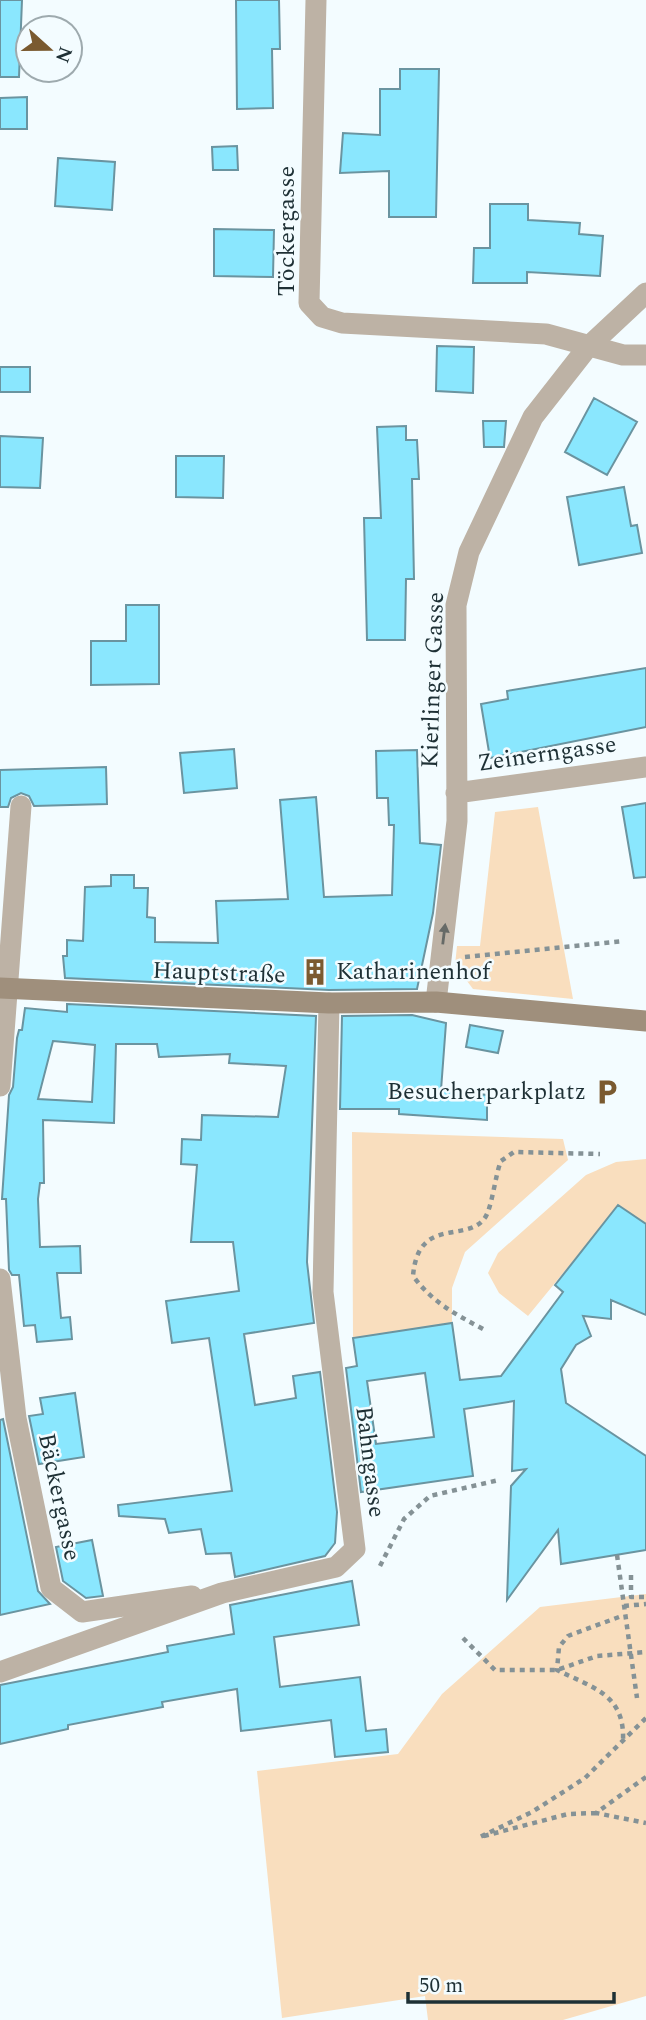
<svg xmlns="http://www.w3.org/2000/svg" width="646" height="2020" font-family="Spectral,serif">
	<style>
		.green { fill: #f9debe }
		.building { fill: #8ae7fe; stroke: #6a94a0; stroke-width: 2; fill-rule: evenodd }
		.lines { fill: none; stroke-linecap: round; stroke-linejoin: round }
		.path { stroke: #859296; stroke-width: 4.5; stroke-dasharray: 5 5; stroke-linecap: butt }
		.minor { stroke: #bdb2a5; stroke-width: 21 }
		.secondary { stroke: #9f8f7c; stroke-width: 21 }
		.oneway { fill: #666a67 }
		.labels { text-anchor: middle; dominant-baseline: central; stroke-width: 5; stroke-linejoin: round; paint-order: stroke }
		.street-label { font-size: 24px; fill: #1e3035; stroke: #f3fcff }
		.poi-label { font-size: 24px; fill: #1e3035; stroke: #f3fcff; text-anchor: start }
	</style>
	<rect width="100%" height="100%" fill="#f3fcff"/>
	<path class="green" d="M538,807L573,999L473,989L455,965L457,946H480L495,812Z
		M352,1132L563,1139L568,1160L465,1252L452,1288V1323L353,1338Z
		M646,1159V1224L618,1206L528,1316L499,1293L488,1273L498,1253L586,1175L616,1162Z
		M646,1594V1996L563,2020H428L425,1996L282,2018L257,1771L398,1754L442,1694L540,1607Z"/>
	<path class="building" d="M0,0H22L19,77H0Z
		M236,0H279L280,49H272L273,108L237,109Z
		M400,69H439L436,217H389V171L340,173L343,133L380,135V89H400Z
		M27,97V129H0V98Z
		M237,146L238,170H213L212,147Z
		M58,158L115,162L112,210L55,206Z
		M490,204H528V220L580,223L579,234L603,236L600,276L527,272V283H473L474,248H490Z
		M214,229L274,230L273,277L214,276Z
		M437,346L474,347L473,393L436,391Z
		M0,367H30V392H0Z
		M594,398L637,422L607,475L565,452Z
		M483,421H506L504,447H484Z
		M406,426V440H417L419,479H412L414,579H406L405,640H367L364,518H381L377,427Z
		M0,436L43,438L40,488L0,487Z
		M176,456H224L223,498L176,497Z
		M624,487L631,526L637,525L642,553L579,565L567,497Z
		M126,605H159V684L91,685V641H126Z
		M646,668V727L490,758L481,704L508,699L507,691Z
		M234,749L237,788L184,793L180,753Z
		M417,750L420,843L441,845L433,913L417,989L329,990L65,978L63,956H67V940L83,941L85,887L111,886V875H134V888H148L147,917L155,918V942L218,943L216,901L288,899L280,800L316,797L324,897L392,895L394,825H389L388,798H377L376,751Z
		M106,767L107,804L34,806L29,796L21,793L11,798L8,807H0V770Z
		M646,803V877L634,878L622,807Z
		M67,1004L316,1016L307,1262L314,1323L244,1334L255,1405L296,1398L293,1376L320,1372L337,1512L335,1543L325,1556L235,1577L231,1553L206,1554L201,1529L169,1533L165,1519L119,1516L118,1505L232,1491L209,1338L172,1343L166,1301L239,1291L233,1242H191L197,1165L181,1164L182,1139L201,1140L202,1115L278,1117L286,1066L229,1063L230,1054L159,1057L157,1044H116L114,1123L43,1120L44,1183H40L38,1199L40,1247L80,1246L81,1273H57L61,1318L70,1317L72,1339L37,1342L35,1325L24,1326L19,1275H12L9,1270L6,1199H2L9,1095L13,1087L17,1038L19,1030H22L25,1008L67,1012ZM53,1041L95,1045L92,1102L38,1099Z
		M412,1015L446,1023L441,1090L487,1095V1120L399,1114V1109H340L342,1016Z
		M470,1025L503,1031L498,1053L466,1047Z
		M618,1205L646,1224V1315L611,1300V1319L583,1316L591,1336L576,1345L561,1369L566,1403L646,1456V1550L561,1564L558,1530L507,1600L511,1486L526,1469L512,1471L514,1401L464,1409L473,1476L361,1492L346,1368L357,1366L353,1338L452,1323L460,1380L501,1376L563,1292L555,1285ZM425,1373L434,1437L376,1444L367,1381Z
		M75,1393L84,1457L39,1464L29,1416L43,1414L40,1398Z
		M3,1419L38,1591L50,1604L0,1615V1420Z
		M92,1540L103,1596L86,1598L63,1581L56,1547Z
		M352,1581L359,1625L274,1637L280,1687L360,1677L366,1731L386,1729L388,1752L335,1757L331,1720L241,1731L237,1689L162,1702L163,1707L68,1725V1729L0,1744V1685L168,1652L167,1646L234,1634L230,1605Z"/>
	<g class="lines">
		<path class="path" d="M465,957L624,941
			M483,1329C455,1314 432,1302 413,1276C418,1216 465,1243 484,1219C492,1210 495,1175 501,1161L514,1152L600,1154
			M617,1555L637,1698
			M380,1566L404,1519L430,1496L499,1480
			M631,1575V1597H646
			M624,1606L646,1604
			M619,1617L568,1636L559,1647L557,1670C593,1688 625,1694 623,1741
			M463,1638L495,1670H557L597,1656L646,1652
			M646,1777L596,1813L646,1823
			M596,1813L568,1814L480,1837L532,1812L585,1778L646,1718"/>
		<path class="minor" d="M316,0L309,303L322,317L342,323L546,334L623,355H646
			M456,793L646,767
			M436,1002L457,821L456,605L469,552L533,417L587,348L646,293
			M0,1086L21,806
			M0,1279L16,1418L51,1588L82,1612L192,1596
			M0,1672L222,1593L336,1567L355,1549L323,1292L329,1003"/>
		<path class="secondary" d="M0,988L329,1003L436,1002L646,1021"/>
	</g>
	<defs><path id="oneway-solid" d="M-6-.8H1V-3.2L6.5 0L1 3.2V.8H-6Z" transform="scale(1.75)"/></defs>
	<use class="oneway" href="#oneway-solid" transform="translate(444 934) rotate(-83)"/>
	<defs>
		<symbol id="building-bare" viewBox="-9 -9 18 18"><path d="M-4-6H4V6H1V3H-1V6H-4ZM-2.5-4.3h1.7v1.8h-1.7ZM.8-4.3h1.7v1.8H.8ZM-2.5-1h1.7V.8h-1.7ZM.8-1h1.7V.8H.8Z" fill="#7a5a30" stroke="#f3fcff" stroke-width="2.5" paint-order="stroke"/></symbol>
		<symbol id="parking-bare" viewBox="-9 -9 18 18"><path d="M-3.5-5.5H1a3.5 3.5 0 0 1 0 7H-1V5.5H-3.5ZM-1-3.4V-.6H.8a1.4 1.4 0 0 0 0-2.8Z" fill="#7a5a30" stroke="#f3fcff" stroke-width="2.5" paint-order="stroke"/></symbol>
	</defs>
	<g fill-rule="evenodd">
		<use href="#building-bare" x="296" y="953" width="38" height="38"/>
		<use href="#parking-bare" x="588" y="1073" width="38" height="38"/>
	</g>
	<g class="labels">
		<g class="street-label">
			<text transform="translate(287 231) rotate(-90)">Töckergasse</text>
			<text transform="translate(433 680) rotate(-88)">Kierlinger Gasse</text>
			<text transform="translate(547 754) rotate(-8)">Zeinerngasse</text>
			<text transform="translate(219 973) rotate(2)">Hauptstraße</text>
			<text transform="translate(370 1462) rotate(83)">Bahngasse</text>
			<text transform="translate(59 1497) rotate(78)">Bäckergasse</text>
		</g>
		<g class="poi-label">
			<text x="336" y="972">Katharinenhof</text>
			<text x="586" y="1092" text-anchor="end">Besucherparkplatz</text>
		</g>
	</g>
	<g transform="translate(49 49) rotate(111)"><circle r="33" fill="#f3fcff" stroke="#9eaaae" stroke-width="2"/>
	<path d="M0-5L12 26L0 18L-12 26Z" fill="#7a5a30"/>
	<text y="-10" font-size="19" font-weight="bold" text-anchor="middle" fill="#1e3035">N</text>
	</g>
	<path d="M408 1992v10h206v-10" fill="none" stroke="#1e3035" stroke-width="3.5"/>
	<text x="419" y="1992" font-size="21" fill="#1e3035" stroke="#f3fcff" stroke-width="5" paint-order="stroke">50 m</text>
</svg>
